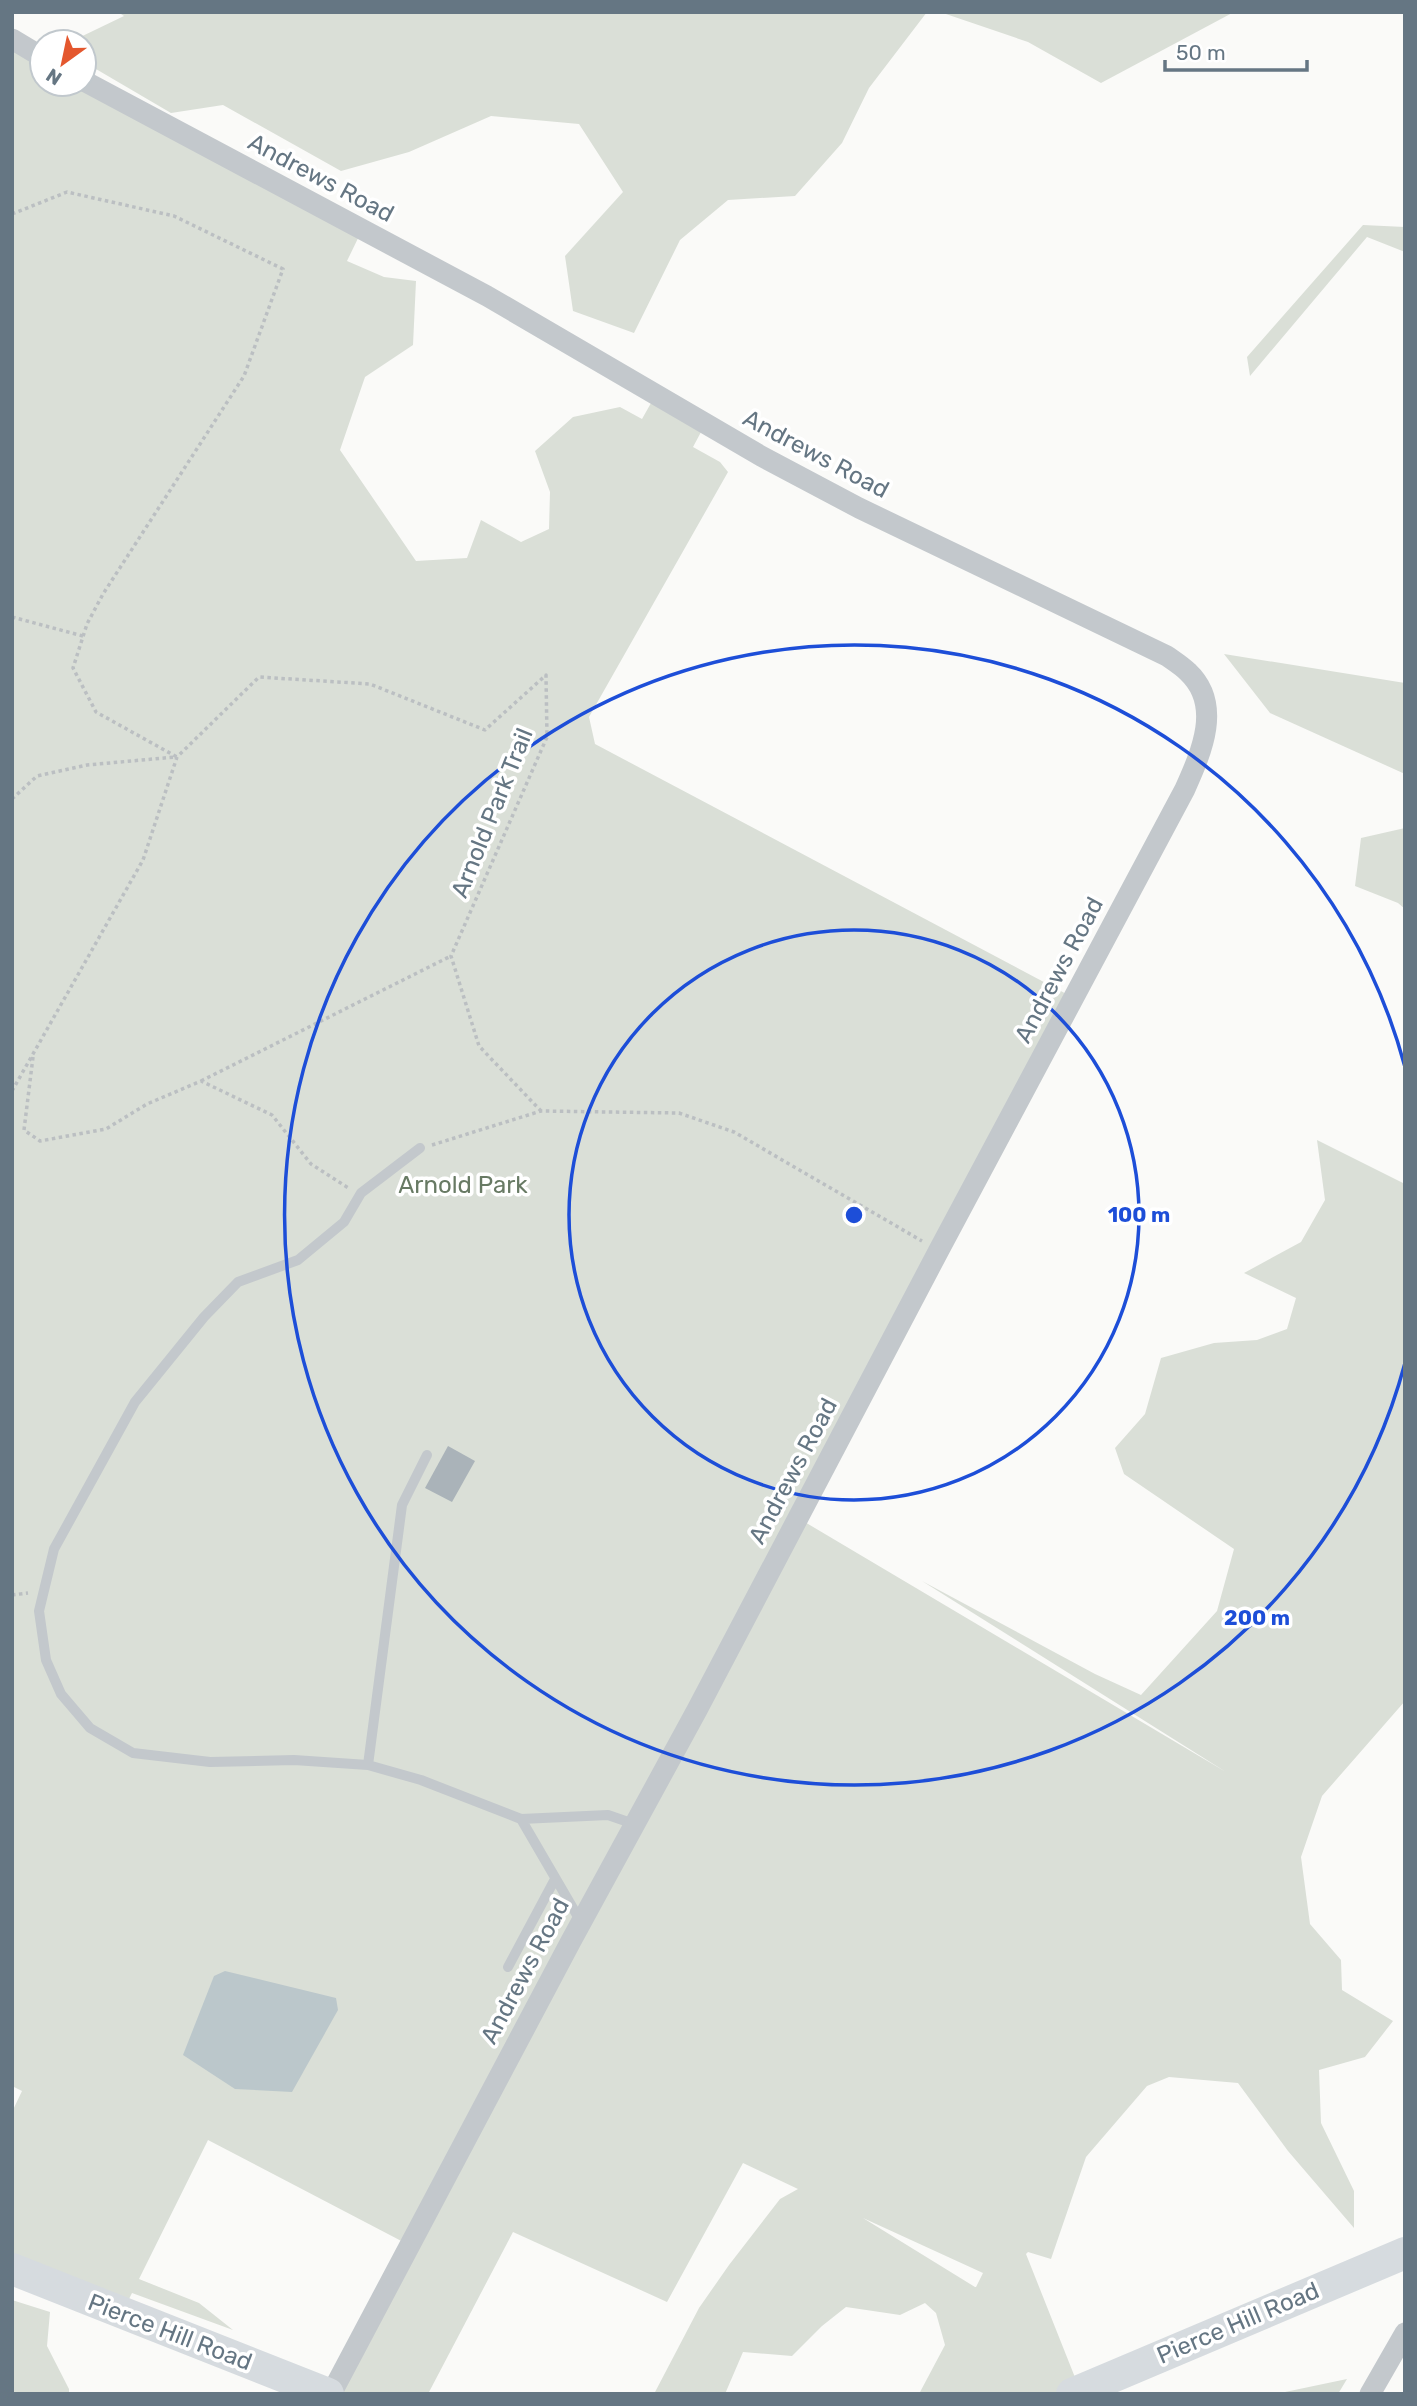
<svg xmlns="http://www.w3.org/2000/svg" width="1417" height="2406" font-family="Rubik,sans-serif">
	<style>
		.green { fill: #dadfd7; fill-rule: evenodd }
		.water { fill: #bbc7cb }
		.building { fill: #aab3b9 }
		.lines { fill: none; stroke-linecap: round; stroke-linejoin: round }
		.path { stroke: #bbbfc2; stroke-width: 3.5; stroke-dasharray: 3.5 3.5; stroke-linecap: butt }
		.lane { stroke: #c3c8cc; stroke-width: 10 }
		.street { stroke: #c3c8cc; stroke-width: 21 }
		.secondary { stroke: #d6dbdf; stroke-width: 32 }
		.ring { fill: none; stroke: #1d4ed8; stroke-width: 3.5 }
		.labels { text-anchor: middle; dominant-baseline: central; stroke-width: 7; stroke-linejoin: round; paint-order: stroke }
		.street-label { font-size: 24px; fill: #657683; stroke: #fff }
		.park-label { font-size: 24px; fill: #687a64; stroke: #fff }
		.centre { fill: #1d4ed8; stroke: #fff; stroke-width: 3.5 }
		.ring-label { font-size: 21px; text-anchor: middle; font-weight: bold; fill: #1d4ed8; stroke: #fff; stroke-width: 7; stroke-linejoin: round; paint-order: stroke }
	</style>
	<rect width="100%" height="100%" fill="#fafaf8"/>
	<path class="green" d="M118,12H927L869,88L842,143L795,196L728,200L680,240L634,333L573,311L565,256L623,192L579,124L491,116L409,152L341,171L223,105L171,113L84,62V42H70L124,16Z
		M940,12H1234L1101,83L1028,42Z
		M12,39L42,57V84H84L362,230L347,261L384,277L416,281L413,345L365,377L340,450L416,561L467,558L481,520L521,542L549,529L550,492L535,451L573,417L620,407L642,419L655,396L708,419L693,447L720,462L728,472L589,717L595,744L1074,998L798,1518L1226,1772L922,1581L1095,1674L1141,1695L1217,1611L1234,1549L1124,1474L1115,1448L1145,1414L1161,1358L1214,1343L1257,1340L1287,1329L1296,1298L1244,1273L1301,1242L1325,1200L1317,1140L1405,1184V1701L1322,1796L1301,1857L1310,1924L1341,1960L1342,1990L1393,2021L1365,2057L1319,2070L1321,2123L1354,2191V2228L1288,2151L1238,2083L1169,2077L1147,2086L1086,2157L1051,2259L1028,2252L1026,2254L1080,2390L1072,2394H919L945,2345L936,2313L925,2303L900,2315L846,2307L822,2326L792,2356L743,2352L725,2394H654L699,2308L729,2265L780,2199L798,2189L743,2163L667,2302L513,2232L428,2394H331L409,2245L208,2140L139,2279L199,2303L233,2330L132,2293L122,2313L12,2269V2112L22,2091L12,2086ZM863,2218L983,2273L976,2287H975Z
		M1363,225L1405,227V252L1367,237L1250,376L1247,357Z
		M1224,654L1405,683V774L1270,713Z
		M1405,828V909L1398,903L1355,886L1361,838Z
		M12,2300L50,2312L47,2346L69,2389V2394H12Z
		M1347,2379L1338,2394H1284L1285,2392Z"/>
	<path class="water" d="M225,1971L336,1998L338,2010L292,2092L235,2089L183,2055L214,1976Z"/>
	<path class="building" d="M448,1446L475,1461L452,1502L425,1488Z"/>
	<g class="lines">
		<path class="path" d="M12,214L67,192L174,216L283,269L244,376L103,594L87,624L73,668L96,712L177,757
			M12,617L83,636
			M12,799L37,776L87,765L175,757
			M33,1057L24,1130L40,1141L106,1129L147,1104L201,1081L272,1115L311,1164L350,1189
			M201,1081L451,956
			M12,1091L143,860L177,757L259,677L370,684L485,730L546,675L547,737L451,956L479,1046L541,1111
			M432,1145L541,1111L679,1113L734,1132L922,1241
			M12,1595L28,1593"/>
		<path class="lane" d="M420,1148L361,1193L344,1222L298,1260L238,1282L204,1317L135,1402L54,1549L39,1611L46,1660L61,1694L90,1728L133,1753L210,1762L294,1760L368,1765L421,1780L521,1819L608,1815L634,1824
			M368,1765L402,1505L427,1455
			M521,1819L581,1922
			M508,1967L555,1879"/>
		<path class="street" d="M12,39L42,57
			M84,81L487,296L761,456L859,508L1167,656C1174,661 1182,666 1188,672C1223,705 1201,753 1185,789L939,1250L697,1710L571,1941L331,2394
			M1370,2394L1405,2333"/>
		<path class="secondary" d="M12,2269L328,2394
			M1072,2394L1405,2253"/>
	</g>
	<g class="ring">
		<circle cx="854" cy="1215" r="285"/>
		<path d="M1405 1363A570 570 0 1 1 1405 1067"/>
	</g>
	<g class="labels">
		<g class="street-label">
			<text transform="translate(321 178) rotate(28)">Andrews Road</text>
			<text transform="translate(816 454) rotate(28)">Andrews Road</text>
			<text transform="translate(492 813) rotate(-68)">Arnold Park Trail</text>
			<text transform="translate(1059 970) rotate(-62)">Andrews Road</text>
			<text transform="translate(793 1471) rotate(-62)">Andrews Road</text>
			<text transform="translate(525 1971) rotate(-62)">Andrews Road</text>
			<text transform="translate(1238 2323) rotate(-23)">Pierce Hill Road</text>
			<text transform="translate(170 2332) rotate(21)">Pierce Hill Road</text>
		</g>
		<g class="park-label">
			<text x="463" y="1185">Arnold Park</text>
		</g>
	</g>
	<circle cx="854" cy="1215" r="10" class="centre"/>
	<g class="ring-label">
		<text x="1139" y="1222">100 m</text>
		<text x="1257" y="1625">200 m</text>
	</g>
	<rect width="1417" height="2406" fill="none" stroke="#657683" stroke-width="28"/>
	<g transform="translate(63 63) rotate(213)"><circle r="33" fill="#ffffff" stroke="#c1c8cd" stroke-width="2"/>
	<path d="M0-5L12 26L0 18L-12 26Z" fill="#e4572e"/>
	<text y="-10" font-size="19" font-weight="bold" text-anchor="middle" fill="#657683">N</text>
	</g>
	<path d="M1165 60v10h142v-10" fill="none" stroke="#657683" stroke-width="3.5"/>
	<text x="1176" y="60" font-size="21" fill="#657683" stroke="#ffffff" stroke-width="5" paint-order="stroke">50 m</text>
</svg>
